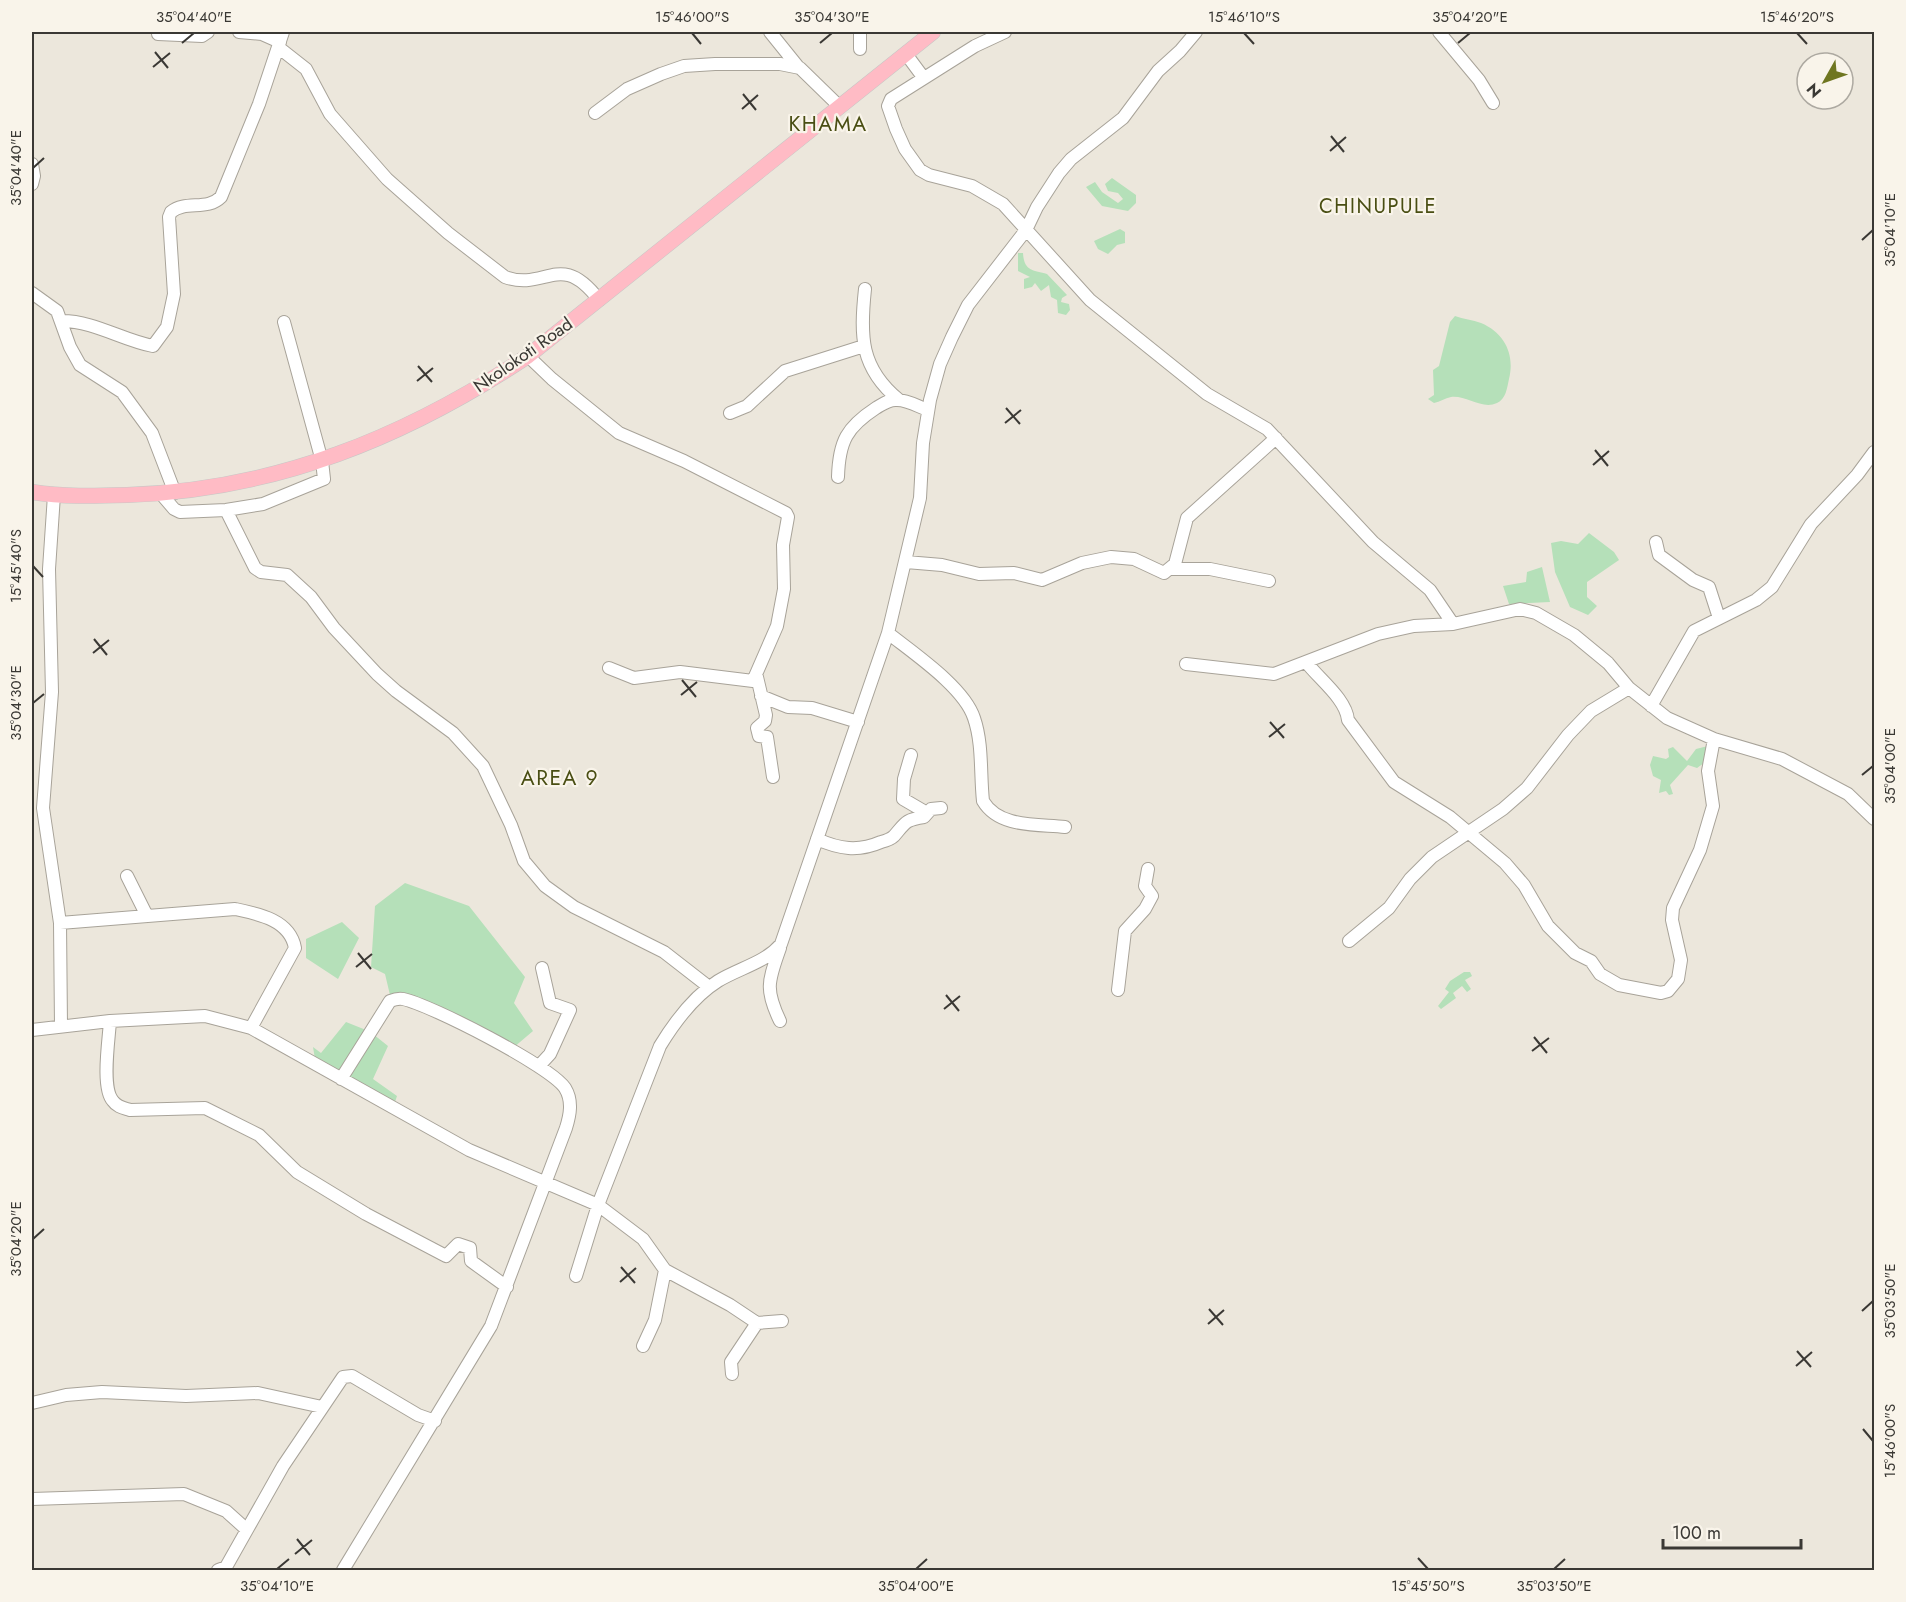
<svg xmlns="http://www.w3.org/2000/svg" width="1906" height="1602" font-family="Jost,sans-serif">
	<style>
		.green { fill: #b5e0b9 }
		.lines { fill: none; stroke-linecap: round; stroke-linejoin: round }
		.minor-casing { stroke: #a8a399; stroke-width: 14 }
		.major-casing { stroke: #c8c7c6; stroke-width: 16 }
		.minor { stroke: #fff; stroke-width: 12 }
		.major { stroke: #ffbbc5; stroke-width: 15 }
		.ticks { fill: none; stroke: #3a3834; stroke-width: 2 }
		.labels { text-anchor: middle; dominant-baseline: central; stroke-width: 4.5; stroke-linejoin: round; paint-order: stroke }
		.street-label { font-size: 18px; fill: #3a3834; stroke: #f9f4ea }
		.neighbourhood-label { font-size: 20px; letter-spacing: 1.5px; fill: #494e13; stroke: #f9f4ea }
		.quarter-label { font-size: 21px; letter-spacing: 1.5px; fill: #494e13; stroke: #f9f4ea }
		.neatline { fill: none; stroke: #3a3834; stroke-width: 2 }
		.ticks-label { font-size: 15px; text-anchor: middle; fill: #3a3834 }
	</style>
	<rect width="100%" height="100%" fill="#ece7dc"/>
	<path class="green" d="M1112,178L1136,195V203L1128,211L1102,206L1086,187L1095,182L1102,192L1118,203L1123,199L1118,193L1108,191L1105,184Z
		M1120,229L1125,232V243L1117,245L1108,254L1098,249L1094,241Z
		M1018,253H1023C1024,272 1034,270 1047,274L1067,295L1062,298L1061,302L1069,304L1070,310L1066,315L1058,313L1057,300L1051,297L1049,285L1041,291L1035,283L1032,287L1024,289V279L1030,277L1018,271Z
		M1455,316C1463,319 1473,320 1481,323C1505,333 1515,355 1509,379C1507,388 1506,399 1497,403C1482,410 1466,395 1451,397C1445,398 1440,402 1434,403L1428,399L1434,395L1433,370L1439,366L1450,322Z
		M1589,533L1614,552L1619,560L1587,582V597L1597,606L1588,615L1570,607L1555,572L1551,543L1561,541L1578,544Z
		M1542,567L1550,602L1509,604L1503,586L1526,582L1527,572Z
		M1708,746L1704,763L1697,768L1688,765L1670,785L1673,794L1669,795L1666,791L1659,793L1661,780L1653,776L1650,765L1653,756L1666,759L1669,757L1668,749L1673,747L1687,761L1696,749Z
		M405,883L469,906L525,977L514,1003L533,1031L513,1048L390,995L385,974L371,967L375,906Z
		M342,922L359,938L338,979L306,958V939Z
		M1464,972H1470L1472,976L1465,980L1471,989L1467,992L1462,986L1453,993L1456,998L1441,1009L1438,1006L1449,992L1445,989L1450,981Z
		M346,1022L366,1030L340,1074L315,1059L313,1047L321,1053Z
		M373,1034L388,1046L373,1079L397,1096L394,1105L347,1078Z"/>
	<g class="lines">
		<defs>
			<path id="minor" d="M239,32L262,34L280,42
				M283,32L278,47L306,69L330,114L387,179L448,233L505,277C546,292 560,249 599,300
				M770,32L799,68
				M860,32V49
				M1005,32L975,46L891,99L888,106L896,129L905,149L920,170L929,175L972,186L1003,204L1090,300L1207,394L1267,429L1373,542L1430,590L1453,624
				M1439,32L1479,80L1493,103
				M158,34L202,36L208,32
				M906,54L923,77
				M595,113L627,89L661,74L684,66L715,64H780L800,68L839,106
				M32,164L34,176L32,184
				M865,289C860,336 860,368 899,400
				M32,293L57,311L70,347L80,365L122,392L152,433L175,493
				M62,321C94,321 122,340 153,346L167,327L174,294L169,217L171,212C186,200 207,211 221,197L259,104L278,47
				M528,356L552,379L619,433L684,461L786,513L788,517L783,545L784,589L777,626L753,681L680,672L634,678L609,668
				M730,413L747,406L785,371L864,346
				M838,477C839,441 847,427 876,408C883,404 889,399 897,400C908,400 919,407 928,410
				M54,495L49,569L52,692L43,808L60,923L61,1026
				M162,495L174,509L180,512L226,510L263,504L324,479L322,461L284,322
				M226,510L255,568L261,572L287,575L311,597L334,628L377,674L396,691L453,733L483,766L511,825L524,861L545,886L574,907L664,952L709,987
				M1656,542L1659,555L1693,580L1709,587L1719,618
				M906,562L942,565L979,574L1014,573L1042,580L1082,563L1111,557L1134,559L1164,573L1175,564L1187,518L1276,438
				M1172,569H1210L1269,581
				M888,633C913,653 964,687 974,718C983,744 980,774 983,801C999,828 1037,824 1065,827
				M1306,662C1320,680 1346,699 1348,720L1394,782L1450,817L1505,863L1524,885L1548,926L1575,953L1591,961L1600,974L1619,985L1661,993L1668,991L1678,979L1681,960L1672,920L1673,908L1700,850L1713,806L1708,771L1714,739
				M1186,664L1274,674L1378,634L1414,626L1453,624L1520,609L1536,613L1574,635L1608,663L1629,688L1667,718L1714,739L1782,759L1848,794L1874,819
				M757,677L766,715L765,721L757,728L759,736L767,737L773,777
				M761,696L788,707L812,708L858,722
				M1651,706L1694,631L1756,600L1772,587L1811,524L1857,475L1874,452
				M911,755L904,779L903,799L927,813
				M817,839C839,849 858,852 881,842C885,841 891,839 894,836C906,822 905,820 924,817L931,809L941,808
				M127,876L147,916
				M60,923L235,909C259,914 290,920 295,948L251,1028
				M1349,941L1389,908L1410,879L1432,857L1503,809L1527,788L1568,735L1591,711L1629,688
				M1118,990L1125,931L1145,909L1152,896L1145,886L1148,869
				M110,1021C109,1039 101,1088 113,1101C117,1107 124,1108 130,1110L205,1108L259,1135L297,1172L366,1214L446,1256L458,1244L470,1248L471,1261L507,1287
				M780,1021C764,988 769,980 780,948
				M32,1030L110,1021L205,1016L251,1028L469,1150L598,1205L643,1239L665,1270L655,1320L643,1346
				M539,1066L550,1054L570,1010L550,1003L542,968
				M341,1079L390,1001C395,999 398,998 403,999C431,1005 550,1066 565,1088C573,1101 570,1115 566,1128L491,1326L343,1570
				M665,1270L730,1305L757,1323
				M576,1276L598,1205L660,1046C674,1023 694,996 718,981C739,968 765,963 781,944L888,633L920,498L923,443L930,400L940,364L952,337L968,305L1026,230L1037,207L1059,173L1071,159L1123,118L1158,71L1180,51L1196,32
				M732,1374L731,1362L757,1323L782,1321
				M32,1403L66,1395L102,1392L186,1396L258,1393L322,1407
				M32,1499L184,1494L226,1511L246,1529
				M218,1570L226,1567L283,1466L343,1377L352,1376L418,1415L435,1421"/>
			<path id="major" d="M32,492C63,497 95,496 127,495C276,490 404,438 528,356L933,32"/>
		</defs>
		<use href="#minor" class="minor-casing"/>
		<use href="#major" class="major-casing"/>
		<use href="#minor" class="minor"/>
		<use href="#major" class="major"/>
	</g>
	<path class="ticks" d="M692,33L701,44M1244,33L1254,44M1797,33L1807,44M182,43L194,33M820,43L832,33M1458,43L1470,33M155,52L168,68M153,67L170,53M743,94L756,110M742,109L758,95M1331,136L1344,152M1330,151L1346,137M33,168L44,158M1862,240L1873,230M418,366L432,382M417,381L433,368M1006,408L1020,424M1005,423L1021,410M1595,450L1608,466M1593,465L1609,451M33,566L43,577M94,639L107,655M93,653L109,640M682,680L696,697M681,695L697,682M33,703L44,694M1270,722L1284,738M1269,737L1285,724M1862,775L1873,766M358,953L371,969M356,967L372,954M946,995L959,1011M944,1009L960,996M1534,1037L1547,1053M1532,1051L1549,1038M33,1239L44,1229M621,1267L635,1283M620,1282L636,1268M1209,1309L1223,1325M1862,1311L1873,1301M1208,1324L1224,1310M1797,1351L1811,1367M1796,1366L1812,1352M1863,1429L1873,1441M297,1539L310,1555M295,1554L312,1540M1418,1558L1428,1569M277,1569L289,1559M916,1569L927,1559M1554,1569L1565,1559"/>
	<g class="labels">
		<g class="street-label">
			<text transform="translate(523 355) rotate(-35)">Nkolokoti Road</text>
		</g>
		<g class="neighbourhood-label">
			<text x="1378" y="206">CHINUPULE</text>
		</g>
		<g class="quarter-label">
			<text x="828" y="124">KHAMA</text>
			<text x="560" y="778">AREA 9</text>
		</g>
	</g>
	<rect width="1906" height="1602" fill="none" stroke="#f9f4ea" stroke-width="66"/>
	<g transform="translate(1825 81) rotate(230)"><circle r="28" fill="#f9f4ea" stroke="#ada9a1" stroke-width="1.5"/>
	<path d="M0-4.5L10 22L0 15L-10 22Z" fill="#6f7620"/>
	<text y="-9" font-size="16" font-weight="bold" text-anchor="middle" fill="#3a3834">N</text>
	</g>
	<path d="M1663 1539v9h138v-9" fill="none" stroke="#3a3834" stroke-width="3"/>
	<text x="1672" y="1539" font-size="18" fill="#3a3834" stroke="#f9f4ea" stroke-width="4.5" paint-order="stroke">100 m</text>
	<rect x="33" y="33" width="1840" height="1536" class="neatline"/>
	<g class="ticks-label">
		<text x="194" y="22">35°04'40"E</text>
		<text x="692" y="22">15°46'00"S</text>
		<text x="832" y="22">35°04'30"E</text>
		<text x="1244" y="22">15°46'10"S</text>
		<text x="1470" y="22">35°04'20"E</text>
		<text x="1797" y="22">15°46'20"S</text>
		<text transform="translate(16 168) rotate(-90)" y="5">35°04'40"E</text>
		<text transform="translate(1890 230) rotate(-90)" y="5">35°04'10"E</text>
		<text transform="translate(16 566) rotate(-90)" y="5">15°45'40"S</text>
		<text transform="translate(16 703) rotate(-90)" y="5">35°04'30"E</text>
		<text transform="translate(1890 766) rotate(-90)" y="5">35°04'00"E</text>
		<text transform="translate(16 1239) rotate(-90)" y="5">35°04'20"E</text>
		<text transform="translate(1890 1301) rotate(-90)" y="5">35°03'50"E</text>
		<text transform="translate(1890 1441) rotate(-90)" y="5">15°46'00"S</text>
		<text x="277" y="1591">35°04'10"E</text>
		<text x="916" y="1591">35°04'00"E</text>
		<text x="1428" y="1591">15°45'50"S</text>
		<text x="1554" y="1591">35°03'50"E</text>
	</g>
</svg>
